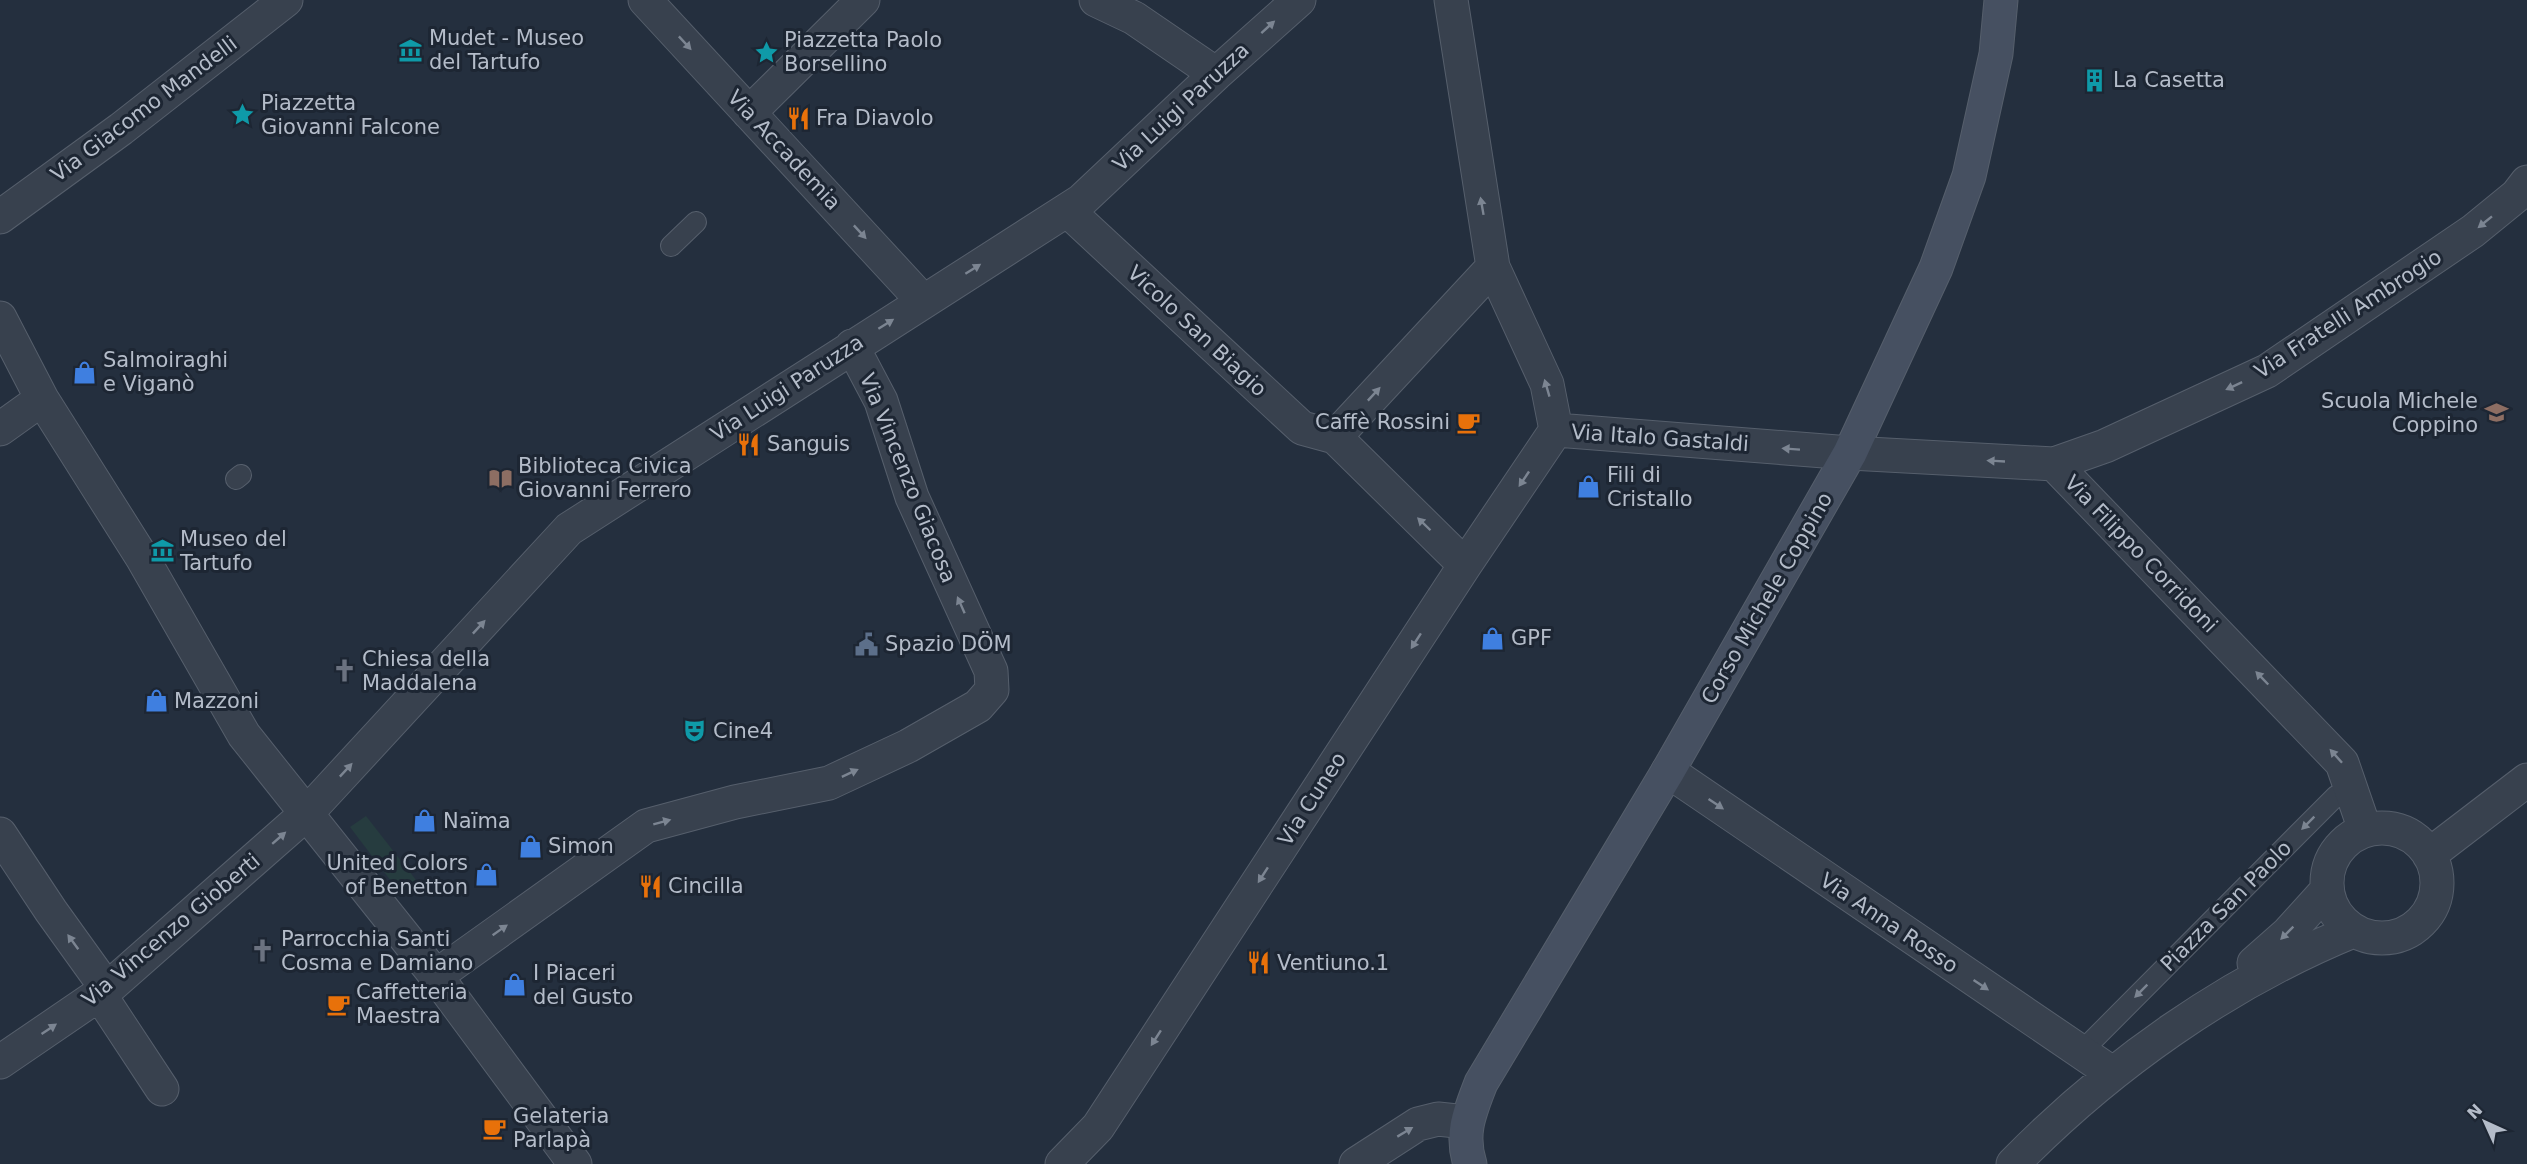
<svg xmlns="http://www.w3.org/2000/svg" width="2527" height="1164" font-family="'DejaVu Sans',sans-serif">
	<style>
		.green { fill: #263c3f }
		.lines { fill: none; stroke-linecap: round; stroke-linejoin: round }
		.lane-casing { stroke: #565f6c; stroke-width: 22 }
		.street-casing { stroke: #565f6c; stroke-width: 35 }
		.secondary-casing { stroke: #565f6c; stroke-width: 35 }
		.lane { stroke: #38414e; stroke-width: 20 }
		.street { stroke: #38414e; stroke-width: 33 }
		.secondary { stroke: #465061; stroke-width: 33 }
		.oneway { fill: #7c8592 }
		.labels { text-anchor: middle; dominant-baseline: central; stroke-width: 6; stroke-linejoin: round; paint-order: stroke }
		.poi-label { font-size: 21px; fill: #b4bcc9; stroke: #1d2633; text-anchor: start }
		.street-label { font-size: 21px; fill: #b4bcc9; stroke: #1d2633 }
	</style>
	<rect width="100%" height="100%" fill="#242f3e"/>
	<path class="green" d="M366,816L416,880L400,893L350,827Z"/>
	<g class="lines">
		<defs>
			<path id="lane" d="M671,246L696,222
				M236,479L241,475
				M2080,1053L2336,796L2355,800"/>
			<path id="street" d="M645,0L923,301
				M1096,0L1134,18L1216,74
				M1451,0L1493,267L1547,384L1556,430L1850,453L2054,464L2105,446L2267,371L2473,231L2517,195L2527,182
				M749,113L863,0
				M1067,210L1302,428L1335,437L1465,565
				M0,217L121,129L286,0
				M0,318L42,399L143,559L244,735L436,976L575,1164
				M0,429L42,399
				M1335,437L1493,267
				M2054,464L2342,763L2365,830
				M1668,771L2112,1073
				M2327 883a55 55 0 1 1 110 0a55 55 0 1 1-110 0Z
				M0,834L51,911L107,989
				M2429,855L2527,780
				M2254,963L2288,933L2327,890
				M436,976L646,826L735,802L829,783L908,746L978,706L992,690L991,671L912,497L881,401L852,346
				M100,995L162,1089
				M0,1062L107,989L307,813L569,529L1081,201L1216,74L1299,0
				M1062,1164L1098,1127L1465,565L1556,430
				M1356,1164L1418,1124L1438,1119L1466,1122
				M2013,1164C2109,1066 2226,983 2353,931"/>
			<path id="secondary" d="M1470,1164C1460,1133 1470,1112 1481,1083L1668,771L1850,453L1936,268L1969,176L1996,54L2001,0"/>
		</defs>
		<use href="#lane" class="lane-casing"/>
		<use href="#street" class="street-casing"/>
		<use href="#secondary" class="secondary-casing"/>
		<use href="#lane" class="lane"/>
		<use href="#street" class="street"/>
		<use href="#secondary" class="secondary"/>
	</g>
	<defs><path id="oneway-solid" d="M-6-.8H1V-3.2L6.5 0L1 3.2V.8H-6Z" transform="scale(1.5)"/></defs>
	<g class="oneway">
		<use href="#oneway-solid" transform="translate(1268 27) rotate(-42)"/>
		<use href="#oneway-solid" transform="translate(685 43) rotate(47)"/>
		<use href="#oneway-solid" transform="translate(1482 206) rotate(-100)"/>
		<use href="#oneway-solid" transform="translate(2485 222) rotate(141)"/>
		<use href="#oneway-solid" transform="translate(860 232) rotate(47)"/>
		<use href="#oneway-solid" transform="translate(973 269) rotate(-32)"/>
		<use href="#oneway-solid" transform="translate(886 324) rotate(-32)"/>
		<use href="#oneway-solid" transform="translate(2234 386) rotate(155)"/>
		<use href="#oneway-solid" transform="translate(1547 388) rotate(-106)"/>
		<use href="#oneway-solid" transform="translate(1374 394) rotate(-47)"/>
		<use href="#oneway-solid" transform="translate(1791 449) rotate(-176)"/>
		<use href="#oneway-solid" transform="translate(1996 461) rotate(-177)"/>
		<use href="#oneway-solid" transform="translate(1524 479) rotate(124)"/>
		<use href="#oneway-solid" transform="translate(1424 524) rotate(-136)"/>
		<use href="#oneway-solid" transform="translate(961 605) rotate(-114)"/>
		<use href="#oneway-solid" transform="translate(479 627) rotate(-47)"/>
		<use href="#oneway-solid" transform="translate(1416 641) rotate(123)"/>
		<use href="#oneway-solid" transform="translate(2262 678) rotate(-134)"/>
		<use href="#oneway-solid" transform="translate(2336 756) rotate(-132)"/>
		<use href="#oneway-solid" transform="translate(346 770) rotate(-47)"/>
		<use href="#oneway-solid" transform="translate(850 773) rotate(-25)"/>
		<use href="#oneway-solid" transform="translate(1716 804) rotate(34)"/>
		<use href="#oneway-solid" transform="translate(662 822) rotate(-15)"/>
		<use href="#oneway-solid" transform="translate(2308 823) rotate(135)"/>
		<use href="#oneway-solid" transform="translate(279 838) rotate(-41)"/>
		<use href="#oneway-solid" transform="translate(1263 875) rotate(123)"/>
		<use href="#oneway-solid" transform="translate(500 930) rotate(-35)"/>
		<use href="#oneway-solid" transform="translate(2287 933) rotate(135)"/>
		<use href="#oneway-solid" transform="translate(73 942) rotate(-126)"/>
		<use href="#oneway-solid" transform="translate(1981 985) rotate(34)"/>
		<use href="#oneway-solid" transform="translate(2141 991) rotate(135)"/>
		<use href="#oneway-solid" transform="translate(49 1029) rotate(-34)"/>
		<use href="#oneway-solid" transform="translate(1156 1038) rotate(123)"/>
		<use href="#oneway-solid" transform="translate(1405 1132) rotate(-31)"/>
	</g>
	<defs>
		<symbol id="museum-bare" viewBox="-9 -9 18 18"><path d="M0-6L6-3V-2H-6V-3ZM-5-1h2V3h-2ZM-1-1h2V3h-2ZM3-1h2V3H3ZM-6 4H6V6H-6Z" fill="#0f9aa8" stroke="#1d2633" stroke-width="2.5" paint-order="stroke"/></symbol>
		<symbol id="sight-bare" viewBox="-9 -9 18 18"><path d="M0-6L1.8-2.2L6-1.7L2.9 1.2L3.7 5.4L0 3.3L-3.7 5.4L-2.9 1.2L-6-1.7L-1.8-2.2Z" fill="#0f9aa8" stroke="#1d2633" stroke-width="2.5" paint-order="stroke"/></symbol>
		<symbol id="building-bare" viewBox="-9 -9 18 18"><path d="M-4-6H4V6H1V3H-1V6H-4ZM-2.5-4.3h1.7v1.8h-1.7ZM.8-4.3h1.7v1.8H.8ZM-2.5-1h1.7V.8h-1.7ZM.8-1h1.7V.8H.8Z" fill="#0f9aa8" stroke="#1d2633" stroke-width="2.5" paint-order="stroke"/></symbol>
		<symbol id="restaurant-bare" viewBox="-9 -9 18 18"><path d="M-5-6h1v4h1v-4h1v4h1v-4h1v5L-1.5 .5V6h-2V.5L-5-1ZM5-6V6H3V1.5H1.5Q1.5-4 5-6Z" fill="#e8710a" stroke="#1d2633" stroke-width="2.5" paint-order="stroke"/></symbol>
		<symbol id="shop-bare" viewBox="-9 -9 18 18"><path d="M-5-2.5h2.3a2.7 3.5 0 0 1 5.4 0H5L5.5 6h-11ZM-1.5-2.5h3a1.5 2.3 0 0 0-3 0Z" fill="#3f7fe0" stroke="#1d2633" stroke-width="2.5" paint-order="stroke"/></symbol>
		<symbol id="school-bare" viewBox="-9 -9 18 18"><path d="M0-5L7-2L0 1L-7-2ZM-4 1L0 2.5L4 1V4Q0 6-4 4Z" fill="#8d6e63" stroke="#1d2633" stroke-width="2.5" paint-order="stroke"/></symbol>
		<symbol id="cafe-bare" viewBox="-9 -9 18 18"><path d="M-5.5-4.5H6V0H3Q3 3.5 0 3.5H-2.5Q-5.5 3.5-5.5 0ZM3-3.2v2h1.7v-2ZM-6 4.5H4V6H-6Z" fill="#e8710a" stroke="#1d2633" stroke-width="2.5" paint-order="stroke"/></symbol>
		<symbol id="library-bare" viewBox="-9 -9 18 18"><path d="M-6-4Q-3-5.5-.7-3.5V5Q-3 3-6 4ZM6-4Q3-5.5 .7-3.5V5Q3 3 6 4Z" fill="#8d6e63" stroke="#1d2633" stroke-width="2.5" paint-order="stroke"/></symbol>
		<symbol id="civic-bare" viewBox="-9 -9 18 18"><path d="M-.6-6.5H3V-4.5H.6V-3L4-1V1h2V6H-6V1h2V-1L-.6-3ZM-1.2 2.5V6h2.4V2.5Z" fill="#5c6f8a" stroke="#1d2633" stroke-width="2.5" paint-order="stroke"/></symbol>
		<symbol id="church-bare" viewBox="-9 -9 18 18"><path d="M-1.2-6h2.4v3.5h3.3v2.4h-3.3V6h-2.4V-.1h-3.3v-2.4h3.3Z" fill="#6b7280" stroke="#1d2633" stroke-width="2.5" paint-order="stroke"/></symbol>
		<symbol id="theatre-bare" viewBox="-9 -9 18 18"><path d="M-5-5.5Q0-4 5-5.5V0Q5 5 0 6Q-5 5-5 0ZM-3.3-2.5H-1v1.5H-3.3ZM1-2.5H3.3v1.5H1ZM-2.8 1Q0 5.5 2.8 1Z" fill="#0f9aa8" stroke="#1d2633" stroke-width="2.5" paint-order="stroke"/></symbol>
	</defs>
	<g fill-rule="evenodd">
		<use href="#museum-bare" x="394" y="34" width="33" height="33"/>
		<use href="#sight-bare" x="750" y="36" width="33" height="33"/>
		<use href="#building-bare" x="2078" y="64" width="33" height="33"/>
		<use href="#sight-bare" x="226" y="98" width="33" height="33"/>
		<use href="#restaurant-bare" x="782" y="102" width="33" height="33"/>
		<use href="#shop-bare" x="68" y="356" width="33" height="33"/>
		<use href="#school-bare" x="2480" y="396" width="33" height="33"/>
		<use href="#cafe-bare" x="1452" y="406" width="33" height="33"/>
		<use href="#restaurant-bare" x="732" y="428" width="33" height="33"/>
		<use href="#library-bare" x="484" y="462" width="33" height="33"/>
		<use href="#shop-bare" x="1572" y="470" width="33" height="33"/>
		<use href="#museum-bare" x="146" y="534" width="33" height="33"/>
		<use href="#shop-bare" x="1476" y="622" width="33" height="33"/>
		<use href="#civic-bare" x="850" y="628" width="33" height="33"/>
		<use href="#church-bare" x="328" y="654" width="33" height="33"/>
		<use href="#shop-bare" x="140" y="684" width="33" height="33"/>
		<use href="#theatre-bare" x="678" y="714" width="33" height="33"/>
		<use href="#shop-bare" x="408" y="804" width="33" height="33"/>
		<use href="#shop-bare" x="514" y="830" width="33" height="33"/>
		<use href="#shop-bare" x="470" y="858" width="33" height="33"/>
		<use href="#restaurant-bare" x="634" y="870" width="33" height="33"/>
		<use href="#church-bare" x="246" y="934" width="33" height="33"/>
		<use href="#restaurant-bare" x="1242" y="946" width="33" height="33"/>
		<use href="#shop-bare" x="498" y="968" width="33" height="33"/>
		<use href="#cafe-bare" x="322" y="988" width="33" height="33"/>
		<use href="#cafe-bare" x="478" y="1112" width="33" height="33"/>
	</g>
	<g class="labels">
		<g class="poi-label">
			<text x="429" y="38">Mudet - Museo<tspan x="429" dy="24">del Tartufo</tspan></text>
			<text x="784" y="40">Piazzetta Paolo<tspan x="784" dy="24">Borsellino</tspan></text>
			<text x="2113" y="80">La Casetta</text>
			<text x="261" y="103">Piazzetta<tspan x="261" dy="24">Giovanni Falcone</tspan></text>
			<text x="816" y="118">Fra Diavolo</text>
			<text x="103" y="360">Salmoiraghi<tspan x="103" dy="24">e Viganò</tspan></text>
			<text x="2478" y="401" text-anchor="end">Scuola Michele<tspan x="2478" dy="24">Coppino</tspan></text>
			<text x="1450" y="422" text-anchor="end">Caffè Rossini</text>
			<text x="767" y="444">Sanguis</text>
			<text x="518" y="466">Biblioteca Civica<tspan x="518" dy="24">Giovanni Ferrero</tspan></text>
			<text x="1607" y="475">Fili di<tspan x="1607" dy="24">Cristallo</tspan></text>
			<text x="180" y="539">Museo del<tspan x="180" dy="24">Tartufo</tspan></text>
			<text x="1511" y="638">GPF</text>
			<text x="885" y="644">Spazio DÖM</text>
			<text x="362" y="659">Chiesa della<tspan x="362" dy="24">Maddalena</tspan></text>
			<text x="174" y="701">Mazzoni</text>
			<text x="713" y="731">Cine4</text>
			<text x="443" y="821">Naïma</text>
			<text x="548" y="846">Simon</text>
			<text x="468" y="863" text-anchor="end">United Colors<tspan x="468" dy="24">of Benetton</tspan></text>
			<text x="668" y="886">Cincilla</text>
			<text x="281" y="939">Parrocchia Santi<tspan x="281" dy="24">Cosma e Damiano</tspan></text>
			<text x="1277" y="963">Ventiuno.1</text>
			<text x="533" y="973">I Piaceri<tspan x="533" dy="24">del Gusto</tspan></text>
			<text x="356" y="992">Caffetteria<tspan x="356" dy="24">Maestra</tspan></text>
			<text x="513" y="1116">Gelateria<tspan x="513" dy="24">Parlapà</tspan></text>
		</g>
		<g class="street-label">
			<text transform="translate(1181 107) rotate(-43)">Via Luigi Paruzza</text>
			<text transform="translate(144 109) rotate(-37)">Via Giacomo Mandelli</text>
			<text transform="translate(784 150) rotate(47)">Via Accademia</text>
			<text transform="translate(2348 314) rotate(-33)">Via Fratelli Ambrogio</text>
			<text transform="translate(1197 331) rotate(43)">Vicolo San Biagio</text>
			<text transform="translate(787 388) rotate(-33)">Via Luigi Paruzza</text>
			<text transform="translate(1660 438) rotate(4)">Via Italo Gastaldi</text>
			<text transform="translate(908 478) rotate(68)">Via Vincenzo Giacosa</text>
			<text transform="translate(2141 554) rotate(46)">Via Filippo Corridoni</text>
			<text transform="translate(1767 598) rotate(-60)">Corso Michele Coppino</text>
			<text transform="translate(1312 799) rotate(-57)">Via Cuneo</text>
			<text transform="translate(2226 906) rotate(-45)">Piazza San Paolo</text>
			<text transform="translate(1889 923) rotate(34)">Via Anna Rosso</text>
			<text transform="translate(171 930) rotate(-40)">Via Vincenzo Gioberti</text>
		</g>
	</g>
	<g transform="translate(2485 1122) rotate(315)" stroke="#1d2633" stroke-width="4.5" paint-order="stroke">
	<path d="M0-4.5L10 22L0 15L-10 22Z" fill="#b4bcc9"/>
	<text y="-9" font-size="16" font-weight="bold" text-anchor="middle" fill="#b4bcc9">N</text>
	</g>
</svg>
